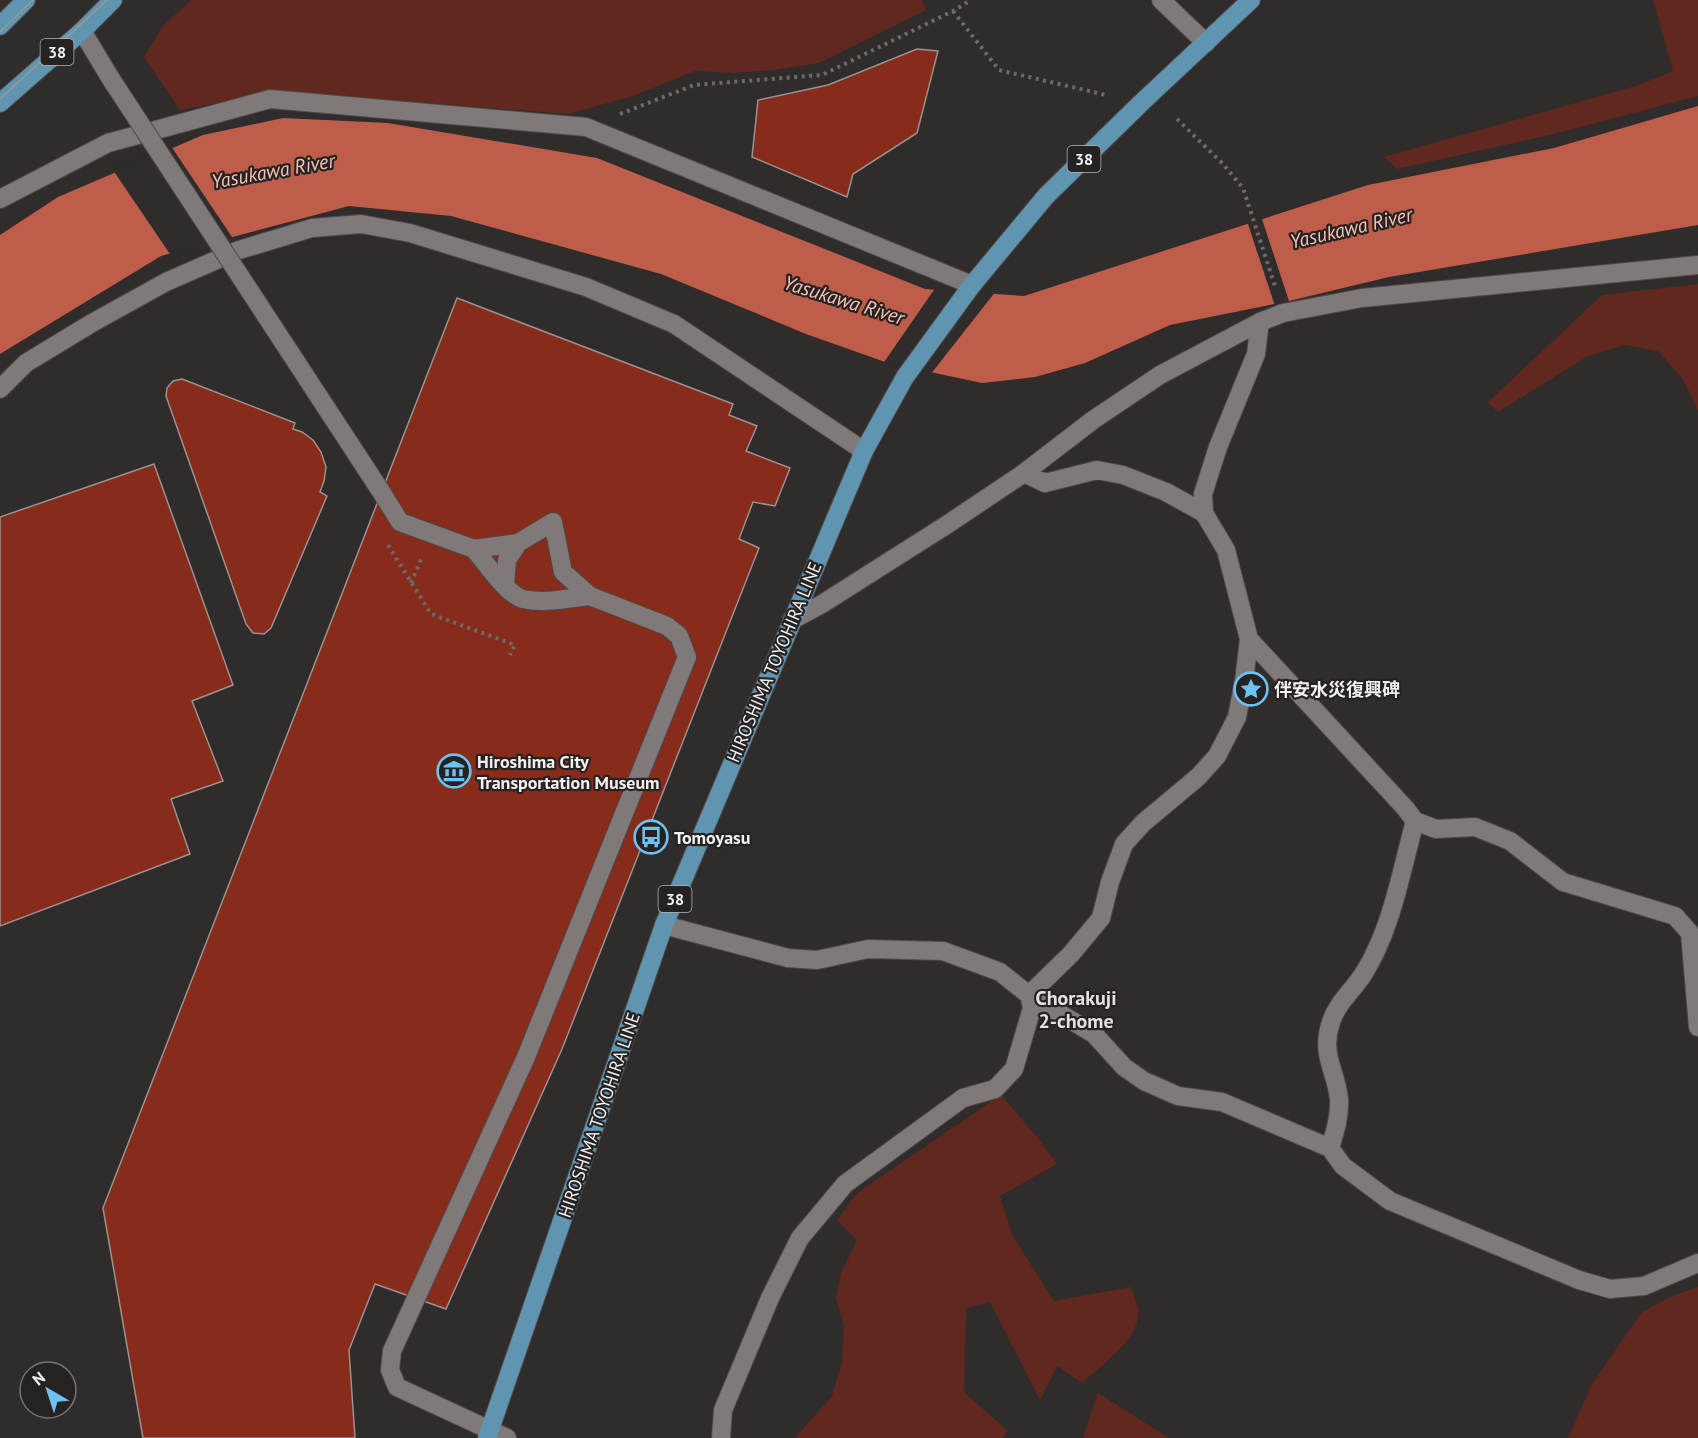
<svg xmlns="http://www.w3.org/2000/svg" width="1698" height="1438" font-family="'PT Sans','Noto Sans JP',sans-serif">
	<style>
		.green { fill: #60281e }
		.water { fill: #be5d4a }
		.pier { fill: #302c2b }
		.building { fill: #872b1b; stroke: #989392; stroke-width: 1.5 }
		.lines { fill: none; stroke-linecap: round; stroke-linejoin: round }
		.minor-casing { stroke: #4d4948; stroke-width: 20 }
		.major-casing { stroke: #4d4948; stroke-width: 20 }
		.path { stroke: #6e6a69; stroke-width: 4; stroke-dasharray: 3 4.5; stroke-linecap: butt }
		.minor { stroke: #7f7a79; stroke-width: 18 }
		.major { stroke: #5f95b1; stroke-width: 18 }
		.tram { stroke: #9c9998; stroke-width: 1.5 }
		.minor-bridge-casing { stroke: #4d4948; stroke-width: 20; stroke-linecap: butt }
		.minor-bridge { stroke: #7f7a79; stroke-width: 18 }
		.labels { text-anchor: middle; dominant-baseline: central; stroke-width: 4.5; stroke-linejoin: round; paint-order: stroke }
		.shield { fill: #262221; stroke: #b6b2b1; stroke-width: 1.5 }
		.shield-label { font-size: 16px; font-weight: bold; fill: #f3f0ef }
		.street-label { font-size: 18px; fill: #f3f0ef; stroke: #262221 }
		.poi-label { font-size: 18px; font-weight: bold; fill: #f3f0ef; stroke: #262221; text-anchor: start }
		.water-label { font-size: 20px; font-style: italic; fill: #f8c2b7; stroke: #262221 }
		.neighbourhood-label { font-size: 20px; font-weight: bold; fill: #e5dfde; stroke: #262221 }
	</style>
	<rect width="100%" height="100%" fill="#302c2b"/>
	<path class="green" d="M191,0H922L926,10L819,63L773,70L735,73L695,71L633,96L568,114L277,91L180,110L144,57L162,27Z
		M1653,0H1698V96L1550,135L1397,169L1384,157L1639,85L1673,71Z
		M1698,284V411L1683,379L1658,351L1625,345L1588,356L1498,412L1488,402L1602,295Z
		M1001,1095L1038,1138L1057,1164L1000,1196L1012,1235L1054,1301L1131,1287C1133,1295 1137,1303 1138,1310C1142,1338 1100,1366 1082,1383L1057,1366L1040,1400L990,1302L966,1308L964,1392L1008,1431L1002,1438H795L832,1396L842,1362L844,1326L836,1298L841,1273L857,1240L837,1220L857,1193Z
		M1698,1287V1438H1568L1592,1384L1642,1312L1672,1296Z
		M1098,1393L1169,1438H1083Z"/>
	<path class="water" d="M1698,106V225L1389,277L1289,301L1170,325L1085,363L1035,377L982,383L888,363L806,334L661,274L451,216L349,206L161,256L0,354V235L58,197L203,135L283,118L388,123L597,158L925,289L1024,296L1368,185L1554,148Z"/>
	<path class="pier" d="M171,146L234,240L172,257L113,170Z
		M1261,216L1289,301L1275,306L1247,221Z
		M936,287L996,291L930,375L882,365Z"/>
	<path class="building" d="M917,49L938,51L917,133L853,174L847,197L752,157L758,100L828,85Z
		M457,298L733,404L729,415L757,426L746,451L790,468L775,506L753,502L739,539L759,548L562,1049L446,1309L375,1284L349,1350L355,1438H143L103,1208Z
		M182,379L295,423L293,429L302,432L313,440L321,452L326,467L324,481L320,492L327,496L271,628L264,634L253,633L246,624L166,396L167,388L173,381Z
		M154,464L233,685L192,701L223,781L171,799L190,854L0,926V517Z"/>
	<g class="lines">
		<defs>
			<path id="minor" d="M1161,0L1206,43
				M82,31L111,79
				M0,199L108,143L270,99L586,127L972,285
				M0,389L26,363L92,323L166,282L239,250L312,228L361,224L410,233L586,287L674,324L864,451
				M1024,473L1045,483L1097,470L1123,475L1166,492L1204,513L1226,550L1249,639L1406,809L1415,821L1436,829L1475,827L1510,841L1563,882L1675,916L1690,933L1698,1027
				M382,493L400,522L474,549L518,543L553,522L563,572L590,596L667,626L679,636L687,657L526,1057L392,1351L390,1370L397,1387L507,1438
				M1204,513L1203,494L1218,447L1256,354L1260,322
				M474,549C485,562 507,595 523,599C544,604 569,598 590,596
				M505,586L507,560L518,543
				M792,620L822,604L948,524L1024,473L1093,420L1160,375L1260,322L1283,313L1362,298L1698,265
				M1249,639L1244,681L1237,717L1217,756L1198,777L1143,823L1124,844L1110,882L1101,918L1071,954L1029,995L1094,1034L1124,1067L1144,1081L1178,1096L1222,1102L1330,1148L1343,1166L1390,1201L1579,1280L1610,1289L1644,1286L1698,1263
				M664,925L788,958L817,960L868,949L943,951L1000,972L1029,995L1032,1008L1014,1069L995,1089L963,1098L845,1184L800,1238L770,1298L723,1410L721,1438
				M1330,1148C1335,1132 1340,1116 1339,1099C1336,1070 1320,1055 1331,1022C1338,1001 1353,991 1364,973C1392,928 1401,872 1415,821"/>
			<path id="major" d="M0,26L26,0
				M0,103L82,31L113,0
				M487,1438L664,925L864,451L905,377L972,285L1046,196L1141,103L1251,0"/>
		</defs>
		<use href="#minor" class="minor-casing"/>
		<use href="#major" class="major-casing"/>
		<path class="path" d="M953,11L999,70L1106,95
			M620,114L694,85L822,75L953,11L971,0
			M1177,119L1222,163L1243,188L1276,289
			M388,545L431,614L515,645L510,655
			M411,583L422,557"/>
		<use href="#minor" class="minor"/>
		<use href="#major" class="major"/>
		<path class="tram" d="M0,32L33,0
			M0,99L107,0"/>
		<defs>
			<path id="minor-bridge" d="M111,79L382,493"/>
		</defs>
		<use href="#minor-bridge" class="minor-bridge-casing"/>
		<use href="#minor-bridge" class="minor-bridge"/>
	</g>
	<defs>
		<symbol id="sight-ring" viewBox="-11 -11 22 22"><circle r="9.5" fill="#262221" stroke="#6bc3f2" stroke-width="1.5"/><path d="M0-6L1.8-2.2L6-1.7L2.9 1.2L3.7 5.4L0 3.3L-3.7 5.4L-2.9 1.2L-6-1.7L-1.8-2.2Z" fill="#6bc3f2"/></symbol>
		<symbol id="museum-ring" viewBox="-11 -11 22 22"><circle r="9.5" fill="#262221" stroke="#6bc3f2" stroke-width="1.5"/><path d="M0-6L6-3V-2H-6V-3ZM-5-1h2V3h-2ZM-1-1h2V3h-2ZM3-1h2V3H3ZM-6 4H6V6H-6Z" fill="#6bc3f2"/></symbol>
		<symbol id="bus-ring" viewBox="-11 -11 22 22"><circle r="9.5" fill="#262221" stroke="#6bc3f2" stroke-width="1.5"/><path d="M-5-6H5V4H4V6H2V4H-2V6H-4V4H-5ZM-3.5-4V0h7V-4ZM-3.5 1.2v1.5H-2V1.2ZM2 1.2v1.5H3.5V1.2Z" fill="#6bc3f2"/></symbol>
	</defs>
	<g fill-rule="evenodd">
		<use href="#sight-ring" x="1232" y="670" width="38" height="38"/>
		<use href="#museum-ring" x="435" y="752" width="38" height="38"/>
		<use href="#bus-ring" x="632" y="818" width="38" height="38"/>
	</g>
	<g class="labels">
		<g class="shield">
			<rect x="40.5" y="39" width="33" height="26" rx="4.5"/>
			<rect x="1067.5" y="146" width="33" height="26" rx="4.5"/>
			<rect x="658.5" y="886" width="33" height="26" rx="4.5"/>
		</g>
		<g class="shield-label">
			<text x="57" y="52">38</text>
			<text x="1084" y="159">38</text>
			<text x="675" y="899">38</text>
		</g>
		<g class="street-label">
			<text transform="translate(774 662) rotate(-67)">HIROSHIMA TOYOHIRA LINE</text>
			<text transform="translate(599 1115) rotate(-71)">HIROSHIMA TOYOHIRA LINE</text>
		</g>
		<g class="poi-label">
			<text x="1274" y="689">伴安水災復興碑</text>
			<text x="477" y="761">Hiroshima City<tspan x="477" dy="21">Transportation Museum</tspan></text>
			<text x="674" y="837">Tomoyasu</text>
		</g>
		<g class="water-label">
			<text transform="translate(273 171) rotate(-10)">Yasukawa River</text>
			<text transform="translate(1351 228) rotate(-13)">Yasukawa River</text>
			<text transform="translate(844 300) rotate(17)">Yasukawa River</text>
		</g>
		<g class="neighbourhood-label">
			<text x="1076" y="998">Chorakuji<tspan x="1076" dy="23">2-chome</tspan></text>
		</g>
	</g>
	<g transform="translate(48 1390) rotate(321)"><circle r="28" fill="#262221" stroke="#787473" stroke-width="1.5"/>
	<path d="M0-4.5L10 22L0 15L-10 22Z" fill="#6bc3f2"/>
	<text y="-9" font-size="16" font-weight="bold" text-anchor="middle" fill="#f3f0ef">N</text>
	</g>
</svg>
